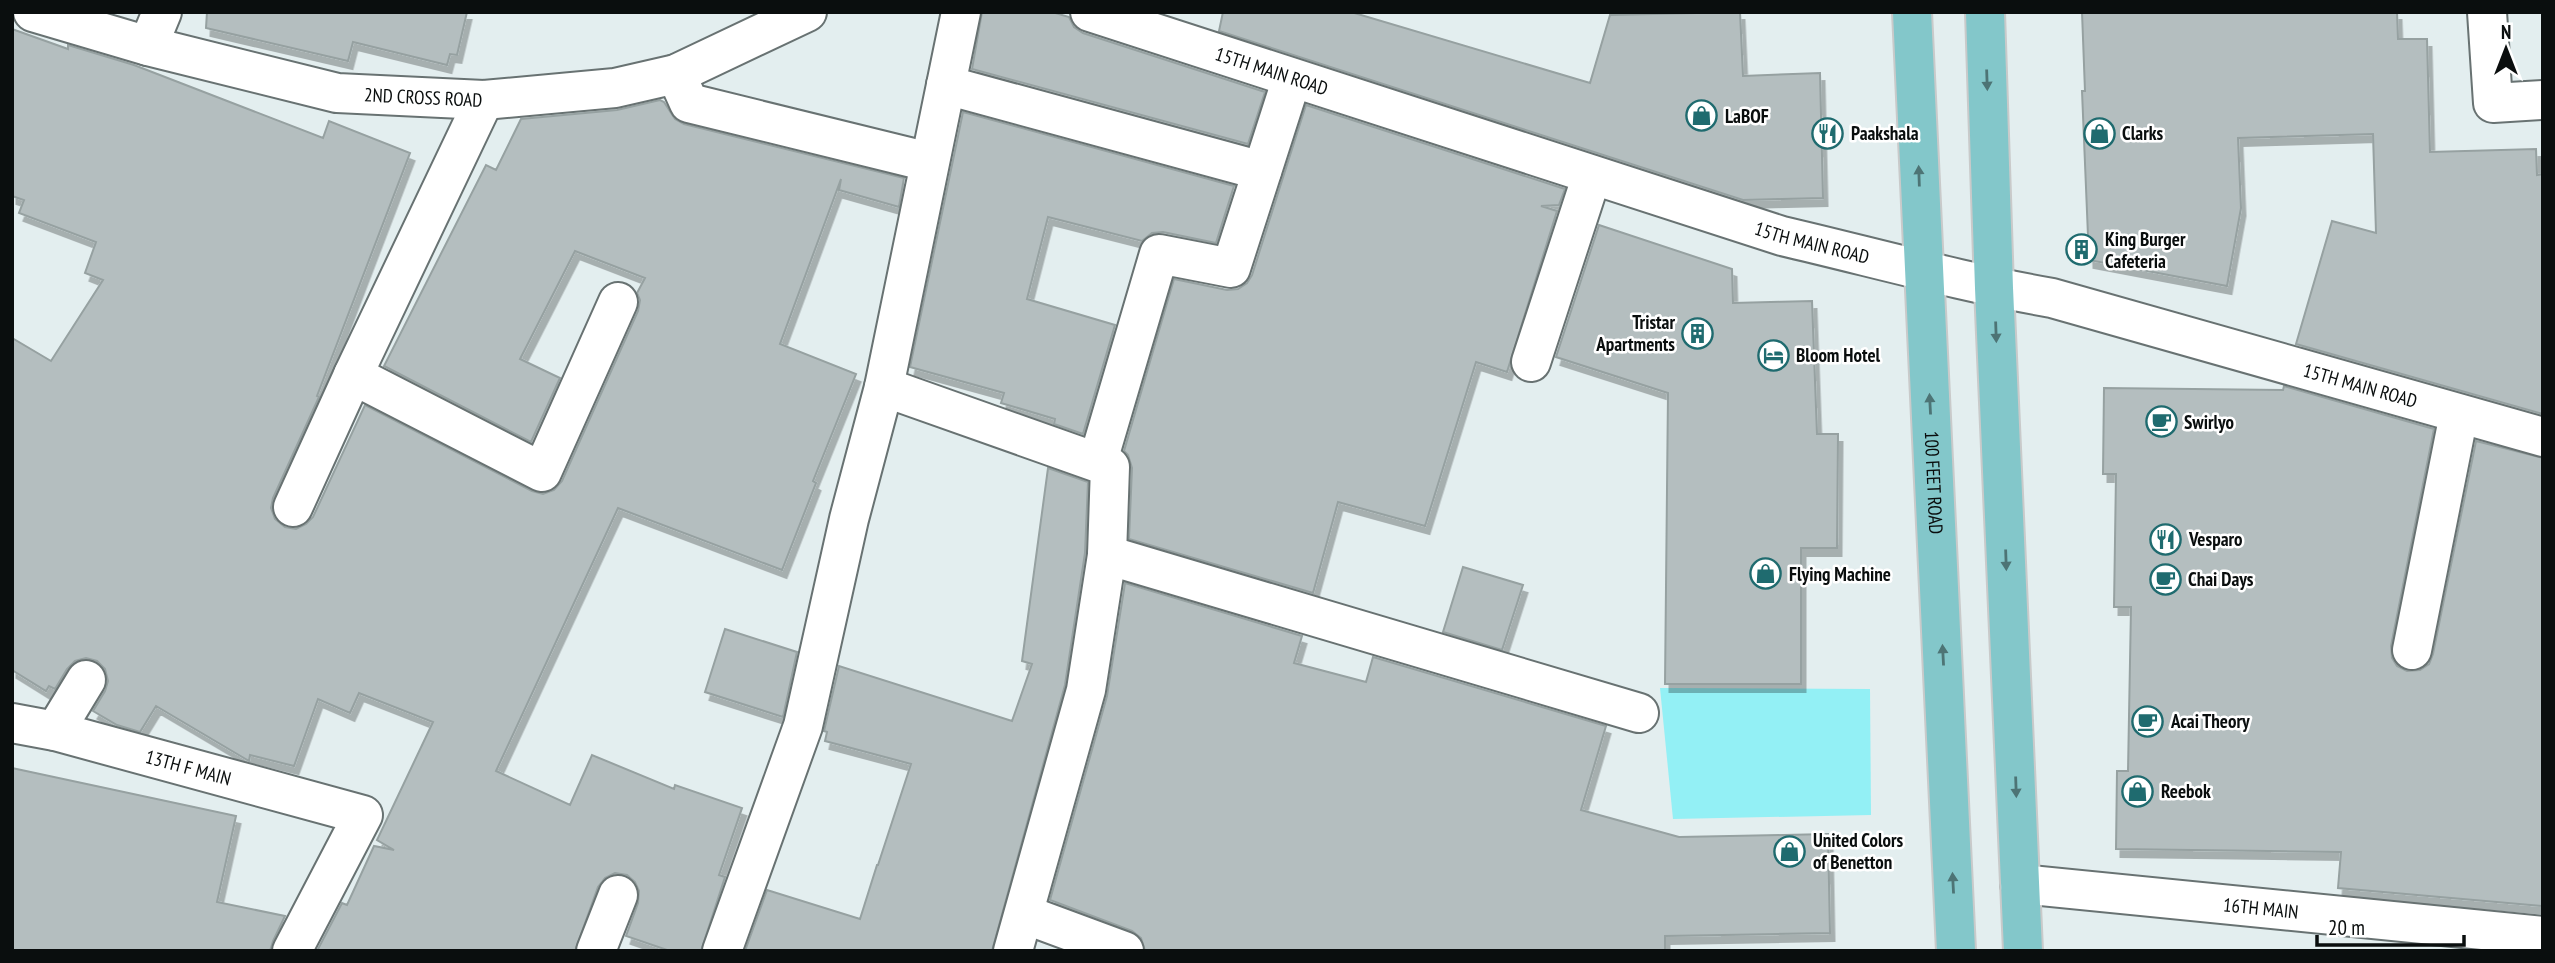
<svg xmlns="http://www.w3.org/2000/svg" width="2555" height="963" font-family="'PT Sans Narrow',sans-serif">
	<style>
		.green { fill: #93f0f5 }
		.building { fill: #b4bebf; stroke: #96a1a1; stroke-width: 2; filter: url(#shadow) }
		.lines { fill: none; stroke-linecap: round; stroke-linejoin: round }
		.minor-casing { stroke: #687272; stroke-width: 42 }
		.primary-casing { stroke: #c9caca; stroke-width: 42 }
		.minor { stroke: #fff; stroke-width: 38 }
		.primary { stroke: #83c7ca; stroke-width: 38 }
		.oneway { fill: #4d7475 }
		.labels { text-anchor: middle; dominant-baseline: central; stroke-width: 5; stroke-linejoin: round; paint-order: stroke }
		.street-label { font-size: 19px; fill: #0a0e0e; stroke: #fff }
		.poi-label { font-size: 19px; font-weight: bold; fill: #0a0e0e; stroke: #fff; text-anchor: start }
	</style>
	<defs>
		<filter id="shadow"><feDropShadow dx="4.5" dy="8" stdDeviation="0" flood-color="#0004"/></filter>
	</defs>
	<rect width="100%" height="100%" fill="#e3eeef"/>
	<path class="green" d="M1660,688L1870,689L1871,815L1673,819Z"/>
	<path class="building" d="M207,12H467L457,55L450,54L447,65L353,42L348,61L206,28Z
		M982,12H1052L1069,17L1074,27L1083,33L1265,92L1248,144L972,69Z
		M1223,12H1351L1590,83L1610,15L1740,12L1743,76L1820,73L1823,198L1743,200L1219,31Z
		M2082,12H2397L2398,39H2427L2430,152L2536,149L2537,175L2543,174V414L2296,344L2332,221L2376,233L2373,134L2238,138L2241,208L2227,286L2089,260L2082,91H2085Z
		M12,29L68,49V45L134,65L323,138L329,121L410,153L317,396L319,397L273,498L271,508L275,519L285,527L296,529L306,524L313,517L365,405L532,491L543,494L554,490L562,481L638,311L640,300L637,293L645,278L575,251L520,359L560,378L531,442L384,366L486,165L496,170L521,119L617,110L660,100L664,102L675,119L684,124L904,178L899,207L839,190L841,179L780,344L856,374L813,481L816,483L782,570L618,508L496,771L570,805L592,755L674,789L675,785L742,808L719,875L725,877L701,951H670L626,936L638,903L639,891L635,882L627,875L615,873L605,878L598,887L575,951H317L342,903L347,905L374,846L394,850L377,840L433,722L359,693L350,713L318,699L294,766L250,755L249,761L156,706L140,732L117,725L93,711L105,691L108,681L105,669L97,661L86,658L75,661L67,669L55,689L49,686L46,691L12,670V338L51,361L103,280L85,273L96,242L19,213L24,200L12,196Z
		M1306,105L1565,189L1559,205L1541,206L1557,211L1507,372L1476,362L1425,526L1338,502L1313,593L1129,539L1132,468L1128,455L1124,451L1174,279L1227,290L1238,289L1247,283L1252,275Z
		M963,112L1234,186L1216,243L1163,232L1152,233L1142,241L1048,217L1027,299L1115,325L1083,434L1054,424L1055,419L1001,403L1004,393L910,367Z
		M1599,225L1732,269L1733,303L1812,301L1817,434H1838L1837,548H1801V684H1665L1668,393L1556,357Z
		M2284,386L2434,429L2391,646L2392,658L2397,666L2407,671L2420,670L2429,664L2433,654L2476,441L2543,458V906L2338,888L2341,852L2116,849L2117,771H2128L2131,607H2114L2116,474H2103L2104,388L2283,390Z
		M1048,468L1088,482L1085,553L1065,685L992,951H745L767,890L860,919L877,865H878L911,764L825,741L827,732L824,731L839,666L1012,721L1032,664L1022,661Z
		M1463,567L1523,585L1502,650L1443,632Z
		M1125,583L1302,636L1294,663L1366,682L1373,657L1606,726L1581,810L1679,837L1828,834L1830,933L1665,936V951H1145L1141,938L1132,931L1050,900L1107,696Z
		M725,629L797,652L783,717L705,692Z
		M12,768L236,816L217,902L285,916L273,941L270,951H12Z"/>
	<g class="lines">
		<defs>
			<g id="minor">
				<path id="s1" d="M33,12L148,46L337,93L484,100L615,88L676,74L807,12"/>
				<path id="s2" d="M1090,12L1782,236C1872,257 1961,282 2052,298L2543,437"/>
				<path d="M2487,12L2493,103L2543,100"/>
				<path d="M148,46L162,12"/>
				<path d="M676,74L689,103L929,162"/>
				<path d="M946,85L1262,171"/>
				<path d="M484,100L353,375L542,472L618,302"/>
				<path d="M1531,362L1592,175"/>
				<path d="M884,387L1110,467L1107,555L1086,690L1013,951"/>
				<path d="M1098,461L1159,254L1231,268L1292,78"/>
				<path d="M293,507L353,375"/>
				<path d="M1107,555L1639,713"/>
				<path d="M2412,650L2459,414"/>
				<path id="s3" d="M12,723L55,731L363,815L292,951"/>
				<path d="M55,731L86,680"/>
				<path id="s4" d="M2020,884L2543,936"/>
				<path d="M1024,914L1124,951"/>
				<path d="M596,951L618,895"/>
				<path d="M722,951L803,726L849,519L884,387L961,12"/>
			</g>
			<g id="primary">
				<path id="s5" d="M1912,12L1956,951"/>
				<path d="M1985,12L1994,288L2023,951"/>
			</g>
		</defs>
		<use href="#minor" class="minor-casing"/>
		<use href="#primary" class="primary-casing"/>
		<use href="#minor" class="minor"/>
		<use href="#primary" class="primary"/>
	</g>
	<defs><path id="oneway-solid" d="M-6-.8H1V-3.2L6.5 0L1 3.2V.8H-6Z" transform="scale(1.75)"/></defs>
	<g class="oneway">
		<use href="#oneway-solid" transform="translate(1987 80) rotate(88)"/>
		<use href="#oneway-solid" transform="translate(1919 176) rotate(-92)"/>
		<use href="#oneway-solid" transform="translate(1996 332) rotate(88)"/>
		<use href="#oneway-solid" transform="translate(1930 404) rotate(-93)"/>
		<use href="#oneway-solid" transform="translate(2006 560) rotate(88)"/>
		<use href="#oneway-solid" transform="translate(1943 655) rotate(-93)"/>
		<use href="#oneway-solid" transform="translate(2016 787) rotate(88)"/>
		<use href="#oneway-solid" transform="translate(1953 883) rotate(-93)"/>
	</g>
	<defs>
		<symbol id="shop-ring" viewBox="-11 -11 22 22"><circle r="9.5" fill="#fff" stroke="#1f6b6f" stroke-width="1.5"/><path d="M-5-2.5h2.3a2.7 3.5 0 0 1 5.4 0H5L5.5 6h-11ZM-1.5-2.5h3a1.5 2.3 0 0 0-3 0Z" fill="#1f6b6f"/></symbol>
		<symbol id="restaurant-ring" viewBox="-11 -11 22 22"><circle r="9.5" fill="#fff" stroke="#1f6b6f" stroke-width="1.5"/><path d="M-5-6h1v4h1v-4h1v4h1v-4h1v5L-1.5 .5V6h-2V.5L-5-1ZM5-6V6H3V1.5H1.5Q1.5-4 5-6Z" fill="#1f6b6f"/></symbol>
		<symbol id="building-ring" viewBox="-11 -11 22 22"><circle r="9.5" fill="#fff" stroke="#1f6b6f" stroke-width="1.5"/><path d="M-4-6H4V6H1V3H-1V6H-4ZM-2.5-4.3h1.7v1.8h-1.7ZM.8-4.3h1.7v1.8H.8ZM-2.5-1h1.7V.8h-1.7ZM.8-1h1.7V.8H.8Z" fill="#1f6b6f"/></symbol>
		<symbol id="hotel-ring" viewBox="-11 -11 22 22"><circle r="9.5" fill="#fff" stroke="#1f6b6f" stroke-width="1.5"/><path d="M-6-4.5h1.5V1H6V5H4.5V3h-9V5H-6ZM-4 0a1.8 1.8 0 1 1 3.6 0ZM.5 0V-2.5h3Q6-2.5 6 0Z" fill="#1f6b6f"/></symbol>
		<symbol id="cafe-ring" viewBox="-11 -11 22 22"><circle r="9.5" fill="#fff" stroke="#1f6b6f" stroke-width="1.5"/><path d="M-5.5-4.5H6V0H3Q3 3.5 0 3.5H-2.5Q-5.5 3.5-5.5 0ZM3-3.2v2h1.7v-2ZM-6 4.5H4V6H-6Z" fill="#1f6b6f"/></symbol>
	</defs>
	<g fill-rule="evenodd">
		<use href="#shop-ring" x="1684" y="98" width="35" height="35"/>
		<use href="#restaurant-ring" x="1810" y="116" width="35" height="35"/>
		<use href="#shop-ring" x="2082" y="116" width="35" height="35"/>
		<use href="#building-ring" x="2064" y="232" width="35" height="35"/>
		<use href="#building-ring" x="1680" y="316" width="35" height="35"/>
		<use href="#hotel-ring" x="1756" y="338" width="35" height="35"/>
		<use href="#cafe-ring" x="2144" y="404" width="35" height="35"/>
		<use href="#restaurant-ring" x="2148" y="522" width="35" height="35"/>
		<use href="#shop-ring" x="1748" y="556" width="35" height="35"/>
		<use href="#cafe-ring" x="2148" y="562" width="35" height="35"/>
		<use href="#cafe-ring" x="2130" y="704" width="35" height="35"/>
		<use href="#shop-ring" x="2120" y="774" width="35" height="35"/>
		<use href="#shop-ring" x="1772" y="834" width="35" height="35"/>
	</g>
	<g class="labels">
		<g class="street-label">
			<text stroke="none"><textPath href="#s2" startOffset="191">15TH MAIN ROAD</textPath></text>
			<text stroke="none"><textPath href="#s1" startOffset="401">2ND CROSS ROAD</textPath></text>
			<text stroke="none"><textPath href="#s2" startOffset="758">15TH MAIN ROAD</textPath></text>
			<text stroke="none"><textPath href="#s2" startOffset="1325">15TH MAIN ROAD</textPath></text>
			<text stroke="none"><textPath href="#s5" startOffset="471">100 FEET ROAD</textPath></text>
			<text stroke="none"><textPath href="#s3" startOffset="182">13TH F MAIN</textPath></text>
			<text stroke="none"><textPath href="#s4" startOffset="242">16TH MAIN</textPath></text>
		</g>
		<g class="poi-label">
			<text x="1725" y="116">LaBOF</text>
			<text x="1851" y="133">Paakshala</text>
			<text x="2122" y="133">Clarks</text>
			<text x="2105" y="239">King Burger<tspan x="2105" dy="22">Cafeteria</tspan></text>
			<text x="1675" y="322" text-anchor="end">Tristar<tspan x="1675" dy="22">Apartments</tspan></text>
			<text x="1796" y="355">Bloom Hotel</text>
			<text x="2184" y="422">Swirlyo</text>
			<text x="2189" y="539">Vesparo</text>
			<text x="1789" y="574">Flying Machine</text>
			<text x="2188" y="579">Chai Days</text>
			<text x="2171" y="721">Acai Theory</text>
			<text x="2161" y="791">Reebok</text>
			<text x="1813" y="840">United Colors<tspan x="1813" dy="22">of Benetton</tspan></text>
		</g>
	</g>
	<rect width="2555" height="963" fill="none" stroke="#0a0e0e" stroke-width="28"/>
	<g transform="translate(2506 49)" stroke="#ffffff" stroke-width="5" paint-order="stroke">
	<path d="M0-5L12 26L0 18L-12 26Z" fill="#0a0e0e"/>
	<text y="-10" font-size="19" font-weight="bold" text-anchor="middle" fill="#0a0e0e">N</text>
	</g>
	<path d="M2317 935v10h147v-10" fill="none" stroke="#0a0e0e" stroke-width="3.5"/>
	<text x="2328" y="935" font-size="21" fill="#0a0e0e" stroke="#ffffff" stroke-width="5" paint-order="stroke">20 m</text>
</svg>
